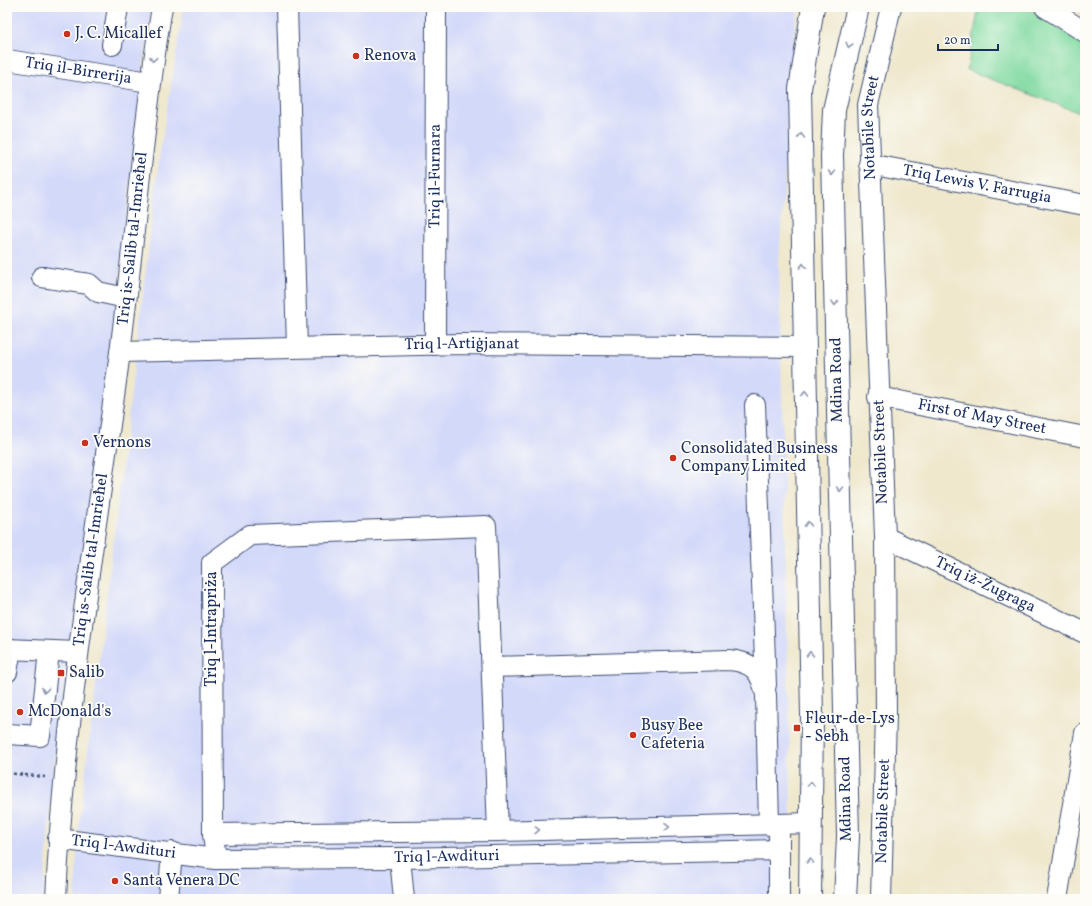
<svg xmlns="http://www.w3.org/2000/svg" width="1092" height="906" font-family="Vollkorn,serif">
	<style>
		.built { fill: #d3d9f9 }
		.green { fill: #7ed99f; stroke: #4c847e }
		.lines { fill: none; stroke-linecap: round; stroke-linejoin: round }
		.minor-casing { stroke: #3b4b6f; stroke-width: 22 }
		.major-casing { stroke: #3b4b6f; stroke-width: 24 }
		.path { stroke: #3b4b6f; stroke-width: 2.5; stroke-dasharray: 3 3; stroke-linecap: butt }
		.minor { stroke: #fff; stroke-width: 20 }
		.major { stroke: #fff; stroke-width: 22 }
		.oneway { stroke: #8d97ae }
		.poi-dot { fill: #c8321e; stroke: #fdfcf7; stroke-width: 1.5 }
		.labels { text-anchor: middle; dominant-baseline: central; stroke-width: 3.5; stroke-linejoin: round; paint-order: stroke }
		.poi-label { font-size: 16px; fill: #1b2f5e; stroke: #fdfcf7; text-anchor: start }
		.street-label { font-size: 16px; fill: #1b2f5e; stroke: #fdfcf7 }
	</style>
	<rect width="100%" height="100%" fill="#fdfcf7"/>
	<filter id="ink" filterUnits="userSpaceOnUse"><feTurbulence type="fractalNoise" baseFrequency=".025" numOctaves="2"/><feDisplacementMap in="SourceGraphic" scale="8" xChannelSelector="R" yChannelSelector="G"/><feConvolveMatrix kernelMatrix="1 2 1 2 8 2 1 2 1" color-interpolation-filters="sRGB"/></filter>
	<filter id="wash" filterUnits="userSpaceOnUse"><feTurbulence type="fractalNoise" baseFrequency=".012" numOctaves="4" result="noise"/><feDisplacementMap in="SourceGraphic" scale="16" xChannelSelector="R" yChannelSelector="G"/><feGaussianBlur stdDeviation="0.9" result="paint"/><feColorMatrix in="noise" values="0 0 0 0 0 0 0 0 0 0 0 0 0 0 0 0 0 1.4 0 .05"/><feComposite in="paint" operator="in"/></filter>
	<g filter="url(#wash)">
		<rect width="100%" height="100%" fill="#efe8cd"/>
		<path class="built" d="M7,7H153L143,67L119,284L54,764L43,899H7Z
			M184,7H799L795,23L779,261L791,808L790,899H75L78,834L160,152Z"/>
		<path class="green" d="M979,7H1025L1085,44V115L967,70Z"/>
	</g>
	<g filter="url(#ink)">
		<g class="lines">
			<defs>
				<g id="minor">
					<path d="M287,7L297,347"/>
					<path d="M1045,7L1085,32"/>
					<path d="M112,45L118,7"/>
					<path id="s1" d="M7,60L150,82"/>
					<path id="s2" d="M869,164L1085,205"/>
					<path d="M42,277L89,284L98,292L126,298"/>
					<path id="s3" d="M435,345L436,7"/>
					<path id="s4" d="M120,352L462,344L804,347"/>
					<path id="s5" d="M878,397L1085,437"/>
					<path d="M755,405L766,685"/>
					<path id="s6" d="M885,537L1085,633"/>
					<path d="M7,649L77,652"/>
					<path d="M492,667L729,660C754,662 761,672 766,695L769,825"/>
					<path d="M7,672L11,649"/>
					<path d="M7,734L40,736L49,651"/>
					<path d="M213,834L498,831L779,824"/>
					<path id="s7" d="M58,839L216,859L400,858L779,850V824L810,823"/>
					<path d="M400,858L404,899"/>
					<path d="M216,859L213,834L212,563L250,535L486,526L498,831"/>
					<path id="s8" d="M56,899C64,715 96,534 120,352C135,237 143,122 162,7"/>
					<path d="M168,899L172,852"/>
					<path d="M779,899V850"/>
					<path id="s9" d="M881,899L886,715L885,537L868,105L891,7"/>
					<path d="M1057,899L1085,733"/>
				</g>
				<path id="major" d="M810,899L812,716L800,89L813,7
					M845,899L848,836L832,156L834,110L858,7"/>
			</defs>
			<use href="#minor" class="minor-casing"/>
			<use href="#major" class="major-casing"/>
			<path class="path" d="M7,773L45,777"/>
			<use href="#minor" class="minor"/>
			<use href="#major" class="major"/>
		</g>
		<defs><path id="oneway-chevron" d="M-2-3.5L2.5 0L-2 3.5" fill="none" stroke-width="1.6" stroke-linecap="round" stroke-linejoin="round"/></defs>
		<g class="oneway">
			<use href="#oneway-chevron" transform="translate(849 45) rotate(104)"/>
			<use href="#oneway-chevron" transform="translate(153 59) rotate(99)"/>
			<use href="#oneway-chevron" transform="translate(801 136) rotate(-90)"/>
			<use href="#oneway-chevron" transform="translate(832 173) rotate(89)"/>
			<use href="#oneway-chevron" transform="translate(803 266) rotate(-91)"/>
			<use href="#oneway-chevron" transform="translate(835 303) rotate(89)"/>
			<use href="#oneway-chevron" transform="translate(805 394) rotate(-91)"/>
			<use href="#oneway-chevron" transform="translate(840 489) rotate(89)"/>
			<use href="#oneway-chevron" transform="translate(808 524) rotate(-91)"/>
			<use href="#oneway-chevron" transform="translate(810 654) rotate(-91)"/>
			<use href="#oneway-chevron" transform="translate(45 690) rotate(96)"/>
			<use href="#oneway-chevron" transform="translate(811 784) rotate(-89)"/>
			<use href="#oneway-chevron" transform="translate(667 827) rotate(-1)"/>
			<use href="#oneway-chevron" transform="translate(537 830) rotate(-1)"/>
			<use href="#oneway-chevron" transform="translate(810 861) rotate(-89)"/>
		</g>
	</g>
	<g class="poi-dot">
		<circle cx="67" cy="34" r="4"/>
		<circle cx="356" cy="56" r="4"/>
		<circle cx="85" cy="443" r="4"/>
		<circle cx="673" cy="458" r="4"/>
		<rect x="57" y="669" width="8" height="8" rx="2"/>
		<circle cx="20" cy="712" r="4"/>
		<rect x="793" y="724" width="8" height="8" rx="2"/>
		<circle cx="633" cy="735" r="4"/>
		<circle cx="115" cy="881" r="4"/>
	</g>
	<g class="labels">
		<g class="poi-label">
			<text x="75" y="34">J. C. Micallef</text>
			<text x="364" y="56">Renova</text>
			<text x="93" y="443">Vernons</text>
			<text x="681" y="449">Consolidated Business<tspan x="681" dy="18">Company Limited</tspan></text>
			<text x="69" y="673">Salib</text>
			<text x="28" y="712">McDonald's</text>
			<text x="805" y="719">Fleur-de-Lys<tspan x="805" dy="18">- Sebħ</tspan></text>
			<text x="641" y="726">Busy Bee<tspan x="641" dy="18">Cafeteria</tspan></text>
			<text x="123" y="881">Santa Venera DC</text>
		</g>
		<g class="street-label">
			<text stroke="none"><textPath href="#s1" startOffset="72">Triq il-Birrerija</textPath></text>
			<text stroke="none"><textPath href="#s9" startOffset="772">Notabile Street</textPath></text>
			<text stroke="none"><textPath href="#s3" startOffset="169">Triq il-Furnara</textPath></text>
			<text stroke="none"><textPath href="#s2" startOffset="110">Triq Lewis V. Farrugia</textPath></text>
			<text stroke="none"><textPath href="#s8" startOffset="665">Triq is-Salib tal-Imrieħel</textPath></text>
			<text stroke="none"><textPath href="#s4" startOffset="342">Triq l-Artiġjanat</textPath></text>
			<text transform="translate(837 380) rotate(-91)">Mdina Road</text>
			<text stroke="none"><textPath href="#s5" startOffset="106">First of May Street</textPath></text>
			<text transform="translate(881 452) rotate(-92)">Notabile Street</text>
			<text stroke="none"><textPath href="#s8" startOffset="341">Triq is-Salib tal-Imrieħel</textPath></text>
			<text stroke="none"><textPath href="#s6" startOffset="111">Triq iż-Żugraga</textPath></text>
			<text transform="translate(212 629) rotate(-90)">Triq l-Intrapriża</text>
			<text transform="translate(846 799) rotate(-91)">Mdina Road</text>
			<text stroke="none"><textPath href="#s9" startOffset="88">Notabile Street</textPath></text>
			<text stroke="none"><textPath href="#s7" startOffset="66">Triq l-Awdituri</textPath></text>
			<text stroke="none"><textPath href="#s7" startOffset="390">Triq l-Awdituri</textPath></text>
		</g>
	</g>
	<rect width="1092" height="906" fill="none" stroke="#fdfcf7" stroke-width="24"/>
	<path d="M938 44v6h60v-6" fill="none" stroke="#1b2f5e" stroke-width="2"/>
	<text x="944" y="44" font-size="12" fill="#1b2f5e" stroke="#fdfcf7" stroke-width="3" paint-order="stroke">20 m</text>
</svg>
